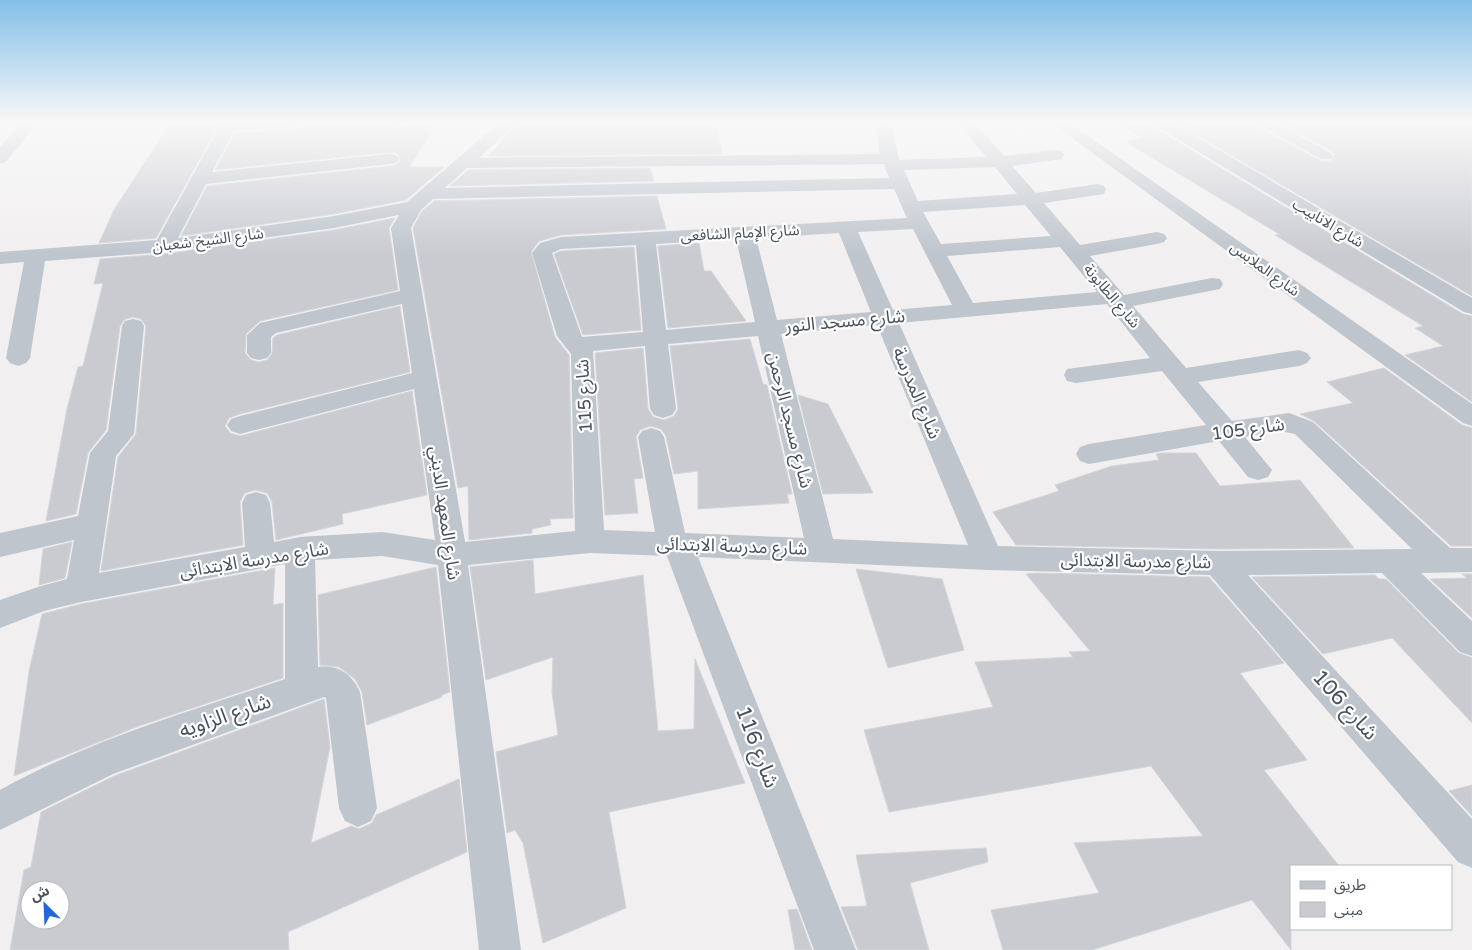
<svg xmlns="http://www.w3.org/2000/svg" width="1472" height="950" font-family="'Varela Round','Noto Sans Arabic',sans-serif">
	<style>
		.building { fill: #c9cbd1; stroke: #d3d5da; fill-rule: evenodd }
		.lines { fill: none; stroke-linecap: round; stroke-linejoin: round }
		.service { fill: #bec5cd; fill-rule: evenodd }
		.minor { fill: #bec5cd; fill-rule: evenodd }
		.labels { text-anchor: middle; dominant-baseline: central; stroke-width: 4.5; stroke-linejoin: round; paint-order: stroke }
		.far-street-label { font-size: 15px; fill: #48515b; stroke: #fff }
		.street-label { font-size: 18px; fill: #48515b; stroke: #fff }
		.near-street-label { font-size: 21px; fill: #48515b; stroke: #fff }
	</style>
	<rect width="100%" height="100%" fill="#f1efef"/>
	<path class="building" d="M171,122H220L156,238L99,243L114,210Z
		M307,122H399L394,127L436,125L409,167H444L406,200L334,214L181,236L207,186L390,166L396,165L400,160L398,154L390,152L215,170L235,133L297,129L304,127Z
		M519,122H716L722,154L488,156Z
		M1114,122H1150L1153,127L1463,314L1472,316V402L1405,355L1443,346L1415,328L1423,326L1275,235L1279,234L1126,142L1143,138Z
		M1174,122H1255L1258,127L1321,161H1331L1335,155L1332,151L1277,122H1472V296Z
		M650,168L654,181L450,186L468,170Z
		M657,196L666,229L561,235L539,241L531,252L555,337L569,355L573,518L550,519L551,525L532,529V533L469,540L468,486L458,488L413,228L422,211L434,201Z
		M395,218L389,228L398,290L260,321L246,334L245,353L251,360L259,362L267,360L272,354L273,338L277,335L400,306L410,372L240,414L229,418L225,426L230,433L240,436L412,391L427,495L342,514L343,524L276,540L272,502L267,493L255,490L245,493L240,502L243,545L101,571L118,457L136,434L146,326L141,319L133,317L125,319L120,326L106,430L88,453L76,514L46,521L67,409L78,367L83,366L103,283L94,284L100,259L164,254L334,230Z
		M699,243L704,271H711L746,321L668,328L658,246Z
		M634,247L641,330L583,335L554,254L561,251Z
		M750,339L763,384L767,385L792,494H787L789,503L698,509V471L674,474L666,436L661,429L650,426L640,430L636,437L643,478L634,479L638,513L605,515L595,353L643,348L648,409L653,417L664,420L674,416L678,409L670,346Z
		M1384,368L1462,425L1472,428V546H1451L1314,421L1300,414L1353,403L1327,382Z
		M798,395L828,404L873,493L823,494Z
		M1161,453H1196L1220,486L1300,480L1354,548L1218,549L1016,545L993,512L1059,491L1055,485L1112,466L1159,460L1156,454Z
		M72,542L65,578L39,585L43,549Z
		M533,560L535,594L643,575L658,731L694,729L695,659L745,783L609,812L626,908L543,943L523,843L515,830L507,833L496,752L558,735L552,692L553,657L486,680L470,567Z
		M436,567L450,692L442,695V697L367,725L362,692L355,679L339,667L320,665L318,595Z
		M275,568L273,605L283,603V678L139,726L14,776L29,672L42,614L81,604Z
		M856,569L942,579L964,650L888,668Z
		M1035,573L1209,577L1284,663L1240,673L1307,760L1264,770L1339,866H1291V950L1252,900L1092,950H1003L991,910L1099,893L1074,843L1203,836L1151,766L889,812L864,730L993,707L975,662L1073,657L1069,652L1090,651L1026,574Z
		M1462,574H1472V618L1430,579L1467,578Z
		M1375,575L1379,579H1386L1459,653L1472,658V723L1392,638L1323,654L1252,577Z
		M324,699L330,747L311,843L351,826L359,829L372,823L376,815L459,779L467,852L288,932L289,950H10L24,870L31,867L41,812L114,776ZM30,890H60V920H30Z
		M1472,785V816L1449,791Z
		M986,848L988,862L910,883L929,950H858L841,907L867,906L856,855Z
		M797,909L812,950H795L788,910Z"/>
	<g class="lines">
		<path class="service" d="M1257,122H1274L1331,153L1333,156L1331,159H1321L1259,125Z"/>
		<path class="minor" d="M22,122H38L6,162L0,163V147Z
			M222,122H305L303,125L297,127L234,131L212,172L390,154L396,155L399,159L396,163L390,164L206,184L178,238L334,216L407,202L500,122H517L479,158L880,154L875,122H891L899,160L986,157L958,122H974L1004,156L1055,150L1061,151L1064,155L1061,159L1012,166L1036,193L1097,184L1104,186L1106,190L1104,194L1044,203L1080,245L1157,232L1164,234L1167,238L1164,242L1157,244L1090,256L1124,295L1212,278L1220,279L1223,284L1220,289L1133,306L1186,368L1299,350L1307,353L1311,358L1307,363L1299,366L1198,382L1232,421L1289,413L1313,422L1450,548H1472V572L1421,573L1472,621V656L1460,652L1382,573L1248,575L1472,819V868L1458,862L1210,575L988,570L698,557L856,950H814L667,556L590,553L468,565L521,950H479L438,565L382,556L315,560L318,667C338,664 353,675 360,692L377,808L371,821L358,827L345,821L339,808L326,698L324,697L113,774L0,830V790C89,740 189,712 285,679V564L81,602L44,611L0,628V600L41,586L67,579L74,540L0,557V533L78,516L90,453L108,431L122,326L125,321L133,319L141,321L144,326L134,434L116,456L99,573L245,547L242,503L246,495L256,492L266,495L270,503L274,542L300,537L382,532L435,540L414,389L240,434L231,431L227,425L231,419L240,416L412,373L402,304L276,333L271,337V353L267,358L259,360L251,358L247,353V335L260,323L400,291L391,228L399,215L334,228L164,252L45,261L30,358L26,363L18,366L10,363L6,358L24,262L0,264V252L157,240ZM884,164L889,178L445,188L467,168ZM995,167L1017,194L918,201L904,170ZM894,189L907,218L561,237L540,243L532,253L557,336L571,354L575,531L465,542L411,228L421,210L433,199ZM1025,205L1051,236L941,244L923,212ZM913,229L952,305L893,310L858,232ZM839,233L871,312L777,320L756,238ZM736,239L755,322L666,330L656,244ZM636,245L643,332L582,337L552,253L561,249ZM1060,247L1097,292L973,303L947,256ZM1107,304L1150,358L1067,369L1064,375L1067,381L1076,383L1162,371L1206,425L1089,444L1080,447L1076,454L1080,461L1089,464L1219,441L1248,477L1258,480L1268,477L1272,470L1245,437L1280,431L1295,434L1412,549L1218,551L998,546L899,323ZM877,325L968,545L833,539L781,334ZM758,336L804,538L685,533L664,437L660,431L651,428L642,431L638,437L655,532L604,530L593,351L645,346L650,409L654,415L663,418L672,415L676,409L668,344Z
			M1050,122H1068L1472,404V426L1463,423Z
			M1152,122H1171L1472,298V314L1464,312L1154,125Z"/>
	</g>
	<linearGradient id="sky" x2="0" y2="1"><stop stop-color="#84bfe8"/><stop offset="0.48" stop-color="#f9f8f8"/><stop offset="1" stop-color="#f9f8f8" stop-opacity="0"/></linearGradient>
	<rect width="1472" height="255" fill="url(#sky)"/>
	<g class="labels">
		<g class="far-street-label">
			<text transform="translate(1328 223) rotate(31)">شارع الانابيب</text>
			<text transform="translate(740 233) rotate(-3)">شارع الإمام الشافعى</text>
			<text transform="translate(208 240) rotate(-7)">شارع الشيخ شعبان</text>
			<text transform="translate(1265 269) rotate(36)">شارع الملابس</text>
			<text transform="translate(1112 296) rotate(50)">شارع الطابونة</text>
		</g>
		<g class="street-label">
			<text transform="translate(845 321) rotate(-5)">شارع مسجد النور</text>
			<text transform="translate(917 393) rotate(67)">شارع المدرسة</text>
			<text transform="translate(584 396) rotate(-93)">شارع 115</text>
			<text transform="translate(790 420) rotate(76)">شارع مسجد الرحمن</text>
			<text transform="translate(1248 429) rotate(-8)">شارع 105</text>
			<text transform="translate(445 513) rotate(82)">شارع المعهد الديني</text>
			<text transform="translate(732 546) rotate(2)">شارع مدرسة الابتدائى</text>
			<text transform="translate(254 560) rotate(-9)">شارع مدرسة الابتدائى</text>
			<text transform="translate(1136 561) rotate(1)">شارع مدرسة الابتدائى</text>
		</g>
		<g class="near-street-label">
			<text transform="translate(1345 705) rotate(48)">شارع 106</text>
			<text transform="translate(225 716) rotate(-19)">شارع الزاويه</text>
			<text transform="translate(757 747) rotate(69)">شارع 116</text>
		</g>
	</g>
	<rect x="1290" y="865" width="162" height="65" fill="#ffffff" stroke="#b6b9bd"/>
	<rect x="1300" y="881" width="25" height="8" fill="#bec5cd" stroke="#b6b9bd"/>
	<text x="1334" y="890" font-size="15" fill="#48515b">طريق</text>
	<rect x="1300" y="902" width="25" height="15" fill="#c9cbd1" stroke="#b6b9bd"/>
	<text x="1334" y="915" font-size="15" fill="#48515b">مبنى</text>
	<g transform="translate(45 905) rotate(336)"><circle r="24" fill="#ffffff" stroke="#b6b9bd"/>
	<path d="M0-4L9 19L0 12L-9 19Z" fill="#2266d9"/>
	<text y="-8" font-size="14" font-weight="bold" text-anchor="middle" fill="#48515b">ش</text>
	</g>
</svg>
